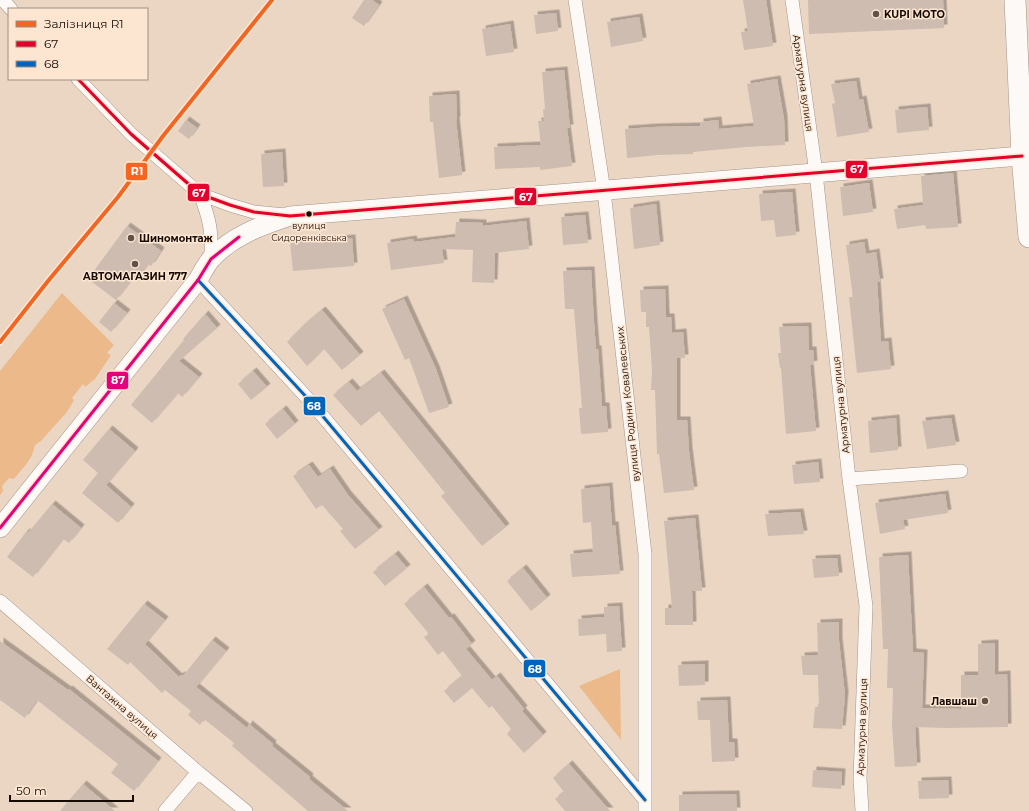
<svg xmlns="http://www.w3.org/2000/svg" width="1029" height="811" font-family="Montserrat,sans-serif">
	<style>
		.green { fill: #ecb98a }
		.building { fill: #cebcb0; filter: url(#shadow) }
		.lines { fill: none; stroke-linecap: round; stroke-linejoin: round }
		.street-casing { stroke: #a49486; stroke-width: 14 }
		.secondary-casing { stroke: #a49486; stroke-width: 20 }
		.primary-casing { stroke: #a49486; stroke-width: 22 }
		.street { stroke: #fcf9f6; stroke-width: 13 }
		.secondary { stroke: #fcf9f6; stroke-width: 19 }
		.primary { stroke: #fcf9f6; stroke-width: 21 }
		.bus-1-casing { stroke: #fce6d2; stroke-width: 6 }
		.bus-2-casing { stroke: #fce6d2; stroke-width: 6 }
		.bus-3-casing { stroke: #fce6d2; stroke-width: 6 }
		.bus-1 { stroke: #e4002b; stroke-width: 3 }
		.bus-2 { stroke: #0065bd; stroke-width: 3 }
		.bus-3 { stroke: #e5007d; stroke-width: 3 }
		.rail-1-casing { stroke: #fce6d2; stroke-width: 7 }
		.rail-1 { stroke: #f26522; stroke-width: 4 }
		.poi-dot { fill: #615146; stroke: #fce6d2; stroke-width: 1.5 }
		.bus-dot { fill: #160a02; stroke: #fce6d2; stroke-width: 1.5 }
		.labels { text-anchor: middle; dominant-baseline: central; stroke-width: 3; stroke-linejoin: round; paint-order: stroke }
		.bus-label { font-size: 9px; fill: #160a02; stroke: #fce6d2 }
		.poi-label { font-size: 10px; font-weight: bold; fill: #160a02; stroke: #fce6d2; text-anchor: start }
		.street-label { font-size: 10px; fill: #160a02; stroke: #fce6d2 }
		.line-badge { stroke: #fce6d2; stroke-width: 1.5 }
		.badge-label { font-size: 11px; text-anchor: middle; font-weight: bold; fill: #fff }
	</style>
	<defs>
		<filter id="shadow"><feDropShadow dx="3.5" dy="-3.5" stdDeviation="0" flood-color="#0004"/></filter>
	</defs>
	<rect width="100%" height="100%" fill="#ebd6c4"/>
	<path class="green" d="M62,293L114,345L107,353L111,355L95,379L85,387L83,384L72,398L74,400L67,412L40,442C33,445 35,447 33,452C30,462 20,471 14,479L9,478L2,486L3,491L0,495V371Z
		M620,669L621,740L579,686Z"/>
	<path class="building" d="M364,0H372L379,5L364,26L352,18Z
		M743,0H766L773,46L744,50L741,32L748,31Z
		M808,0H943L944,28L809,34Z
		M556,13L558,31L536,34L534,15Z
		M639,17L643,41L611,47L607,22Z
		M510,24L514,52L486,56L482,29Z
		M564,70L570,128H567L572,166L540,170V167L495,169L494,147L541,145L538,121H544L543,109H545L542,72Z
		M777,79L784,119L785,145L746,147L693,152V154L657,155L627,158L625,129L654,127L700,126V122L718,120L719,129L754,126L747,84Z
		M856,81L859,100L863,99L869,132L837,137L832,104L835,103L831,84Z
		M456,94L457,120H456L462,175L439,178L433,122H430L429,96Z
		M927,107L929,130L897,133L895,110Z
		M186,120L197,128L189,139L178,131Z
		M282,152L284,186L263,187L261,154Z
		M953,173L958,227L926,229L925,225L897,229L894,209L923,205L921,176Z
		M869,183L873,212L843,216L840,187Z
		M792,192L796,235L776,237L774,220L761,221L759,194Z
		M656,204L660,245L634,249L630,208Z
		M585,215L588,243L563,245L561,217Z
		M526,221L529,249L495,253L494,283L472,282L473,250L442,249L444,263L391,270L387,243L413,239L414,242L455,237L456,222L483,223V226Z
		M127,226L161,251L151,266L148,264L135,281L132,279L116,300L88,279Z
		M352,238L354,266L293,271L290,243Z
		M864,242L866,254L876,252L880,282H877L881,342L888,341L891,369L857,373L849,297H853L846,245Z
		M591,270L594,323L596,349H598L602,406H606L608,432L581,434L579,408H582L574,309H565L563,271Z
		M665,289L666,317H671L672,333L683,332L685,358H677V420H687L689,451L694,490L664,493L659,454H657L655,390H651L652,370L649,327H646V312H641L640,290Z
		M404,299L436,369L449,407L429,413L409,358L405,360L382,309Z
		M114,303L127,313L111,332L99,322Z
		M322,310L360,355L342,370L324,349L307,366L287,342L304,325Z
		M205,314L217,328L179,361L199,377L182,397L178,393L152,423L131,405L184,340L183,339Z
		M808,326L809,350H813L814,364L810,365L816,431L786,434L781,368H780L778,353H781L779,327Z
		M253,371L267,387L251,400L238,384Z
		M381,373L506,527L482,546L441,496L445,493L379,411L361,426L333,395L349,382L357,391Z
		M283,409L295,424L277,439L265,424Z
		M896,418L898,450L870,453L868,421Z
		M951,418L956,445L927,449L922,421Z
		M109,429L135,451L106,485L131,507L118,523L82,493L98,473L83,460Z
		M818,462L820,482L794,484L792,465Z
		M309,465L318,477L330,469L348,495L379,530L355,549L340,531L343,529L322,505L316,509L293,476Z
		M609,486L612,525H615L620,574L572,577L570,554L593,552L591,522L583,523L581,489Z
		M945,494L948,513L903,520L905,529L880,534L875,503Z
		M52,504L81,528L69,543L63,539L33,577L7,557L26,532L28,533Z
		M800,512L804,534L768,536L765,514Z
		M695,518L702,591H692L693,625H665V608H672L664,521Z
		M395,554L407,568L385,586L373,572Z
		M908,555L913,652L924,653L922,708L961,709V675H978V644L995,643V675L1007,674L1008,727L946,728L915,727L917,766L895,767L892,726L893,688H887L888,649H883L879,557Z
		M837,558L839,576L814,578L812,559Z
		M523,568L547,598L531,611L507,581Z
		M424,587L449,618L451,617L472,644L466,649L492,680L497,676L524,709L522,711L543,735L524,753L507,734L511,729L492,706L489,708L472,688L454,703L444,691L462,676L443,651L438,655L424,637L429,634L404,604Z
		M144,604L165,620L145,644L179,677L181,675L183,676L212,640L226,651L196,687L247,728L249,724L273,744L272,746L310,777L309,779L348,811H308L232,746L234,743L204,719L200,725L188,715L191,711L165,690L162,693L130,662L128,665L107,649Z
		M619,606L622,651L607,652L606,634L579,636L578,619L604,617V607Z
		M839,622V641L845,695L842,729L813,728L815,707H819L818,675H803L801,656L818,655L817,623Z
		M0,641L68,690L69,689L158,761L134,791L111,773L118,764L37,700L25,718L0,700Z
		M705,664V685L679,686L678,665Z
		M727,700L729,742H734L735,761L712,762L710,720H698L697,701Z
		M569,764L610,811H565L555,799L564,792L553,778Z
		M813,770L842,772L841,789L812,787Z
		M948,780L949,798L919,799L918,781Z
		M83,784L115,811H60Z
		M736,794L737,811H679V795Z"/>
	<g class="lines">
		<defs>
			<path id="street" d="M3,0L11,9
				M575,0L604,191L645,554V811
				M792,0L816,173L849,479L866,606L860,779L862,811
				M78,79L131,134L200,194L230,205L254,212L285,215
				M200,194C210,220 212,231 211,259
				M198,280L310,401L645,800
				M849,479L961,471
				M0,601L198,772L246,811
				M165,811L198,772"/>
			<path id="secondary" d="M0,528L198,280C202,273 206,265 211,259C233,235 261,226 290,216L1022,156"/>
			<path id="primary" d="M1015,0L1022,156L1029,237"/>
		</defs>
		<use href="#street" class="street-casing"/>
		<use href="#secondary" class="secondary-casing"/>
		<use href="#primary" class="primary-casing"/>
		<use href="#street" class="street"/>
		<use href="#secondary" class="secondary"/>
		<use href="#primary" class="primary"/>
		<defs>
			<path id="bus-1" d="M78,79L131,134L200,194L230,205L254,212L290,216L1022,156"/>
			<path id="bus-2" d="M198,280L310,401L645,800"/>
			<path id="bus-3" d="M0,528L198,280L211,259L239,237"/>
		</defs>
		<use href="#bus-1" class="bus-1-casing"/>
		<use href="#bus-2" class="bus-2-casing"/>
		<use href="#bus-3" class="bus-3-casing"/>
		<use href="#bus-1" class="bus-1"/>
		<use href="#bus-2" class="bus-2"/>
		<use href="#bus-3" class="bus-3"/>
		<defs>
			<path id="rail-1" d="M0,342L48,281L118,197L163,136L272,0"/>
		</defs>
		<use href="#rail-1" class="rail-1-casing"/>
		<use href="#rail-1" class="rail-1"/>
	</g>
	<g class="poi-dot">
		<circle cx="876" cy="14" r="4"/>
		<circle cx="131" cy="238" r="4"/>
		<circle cx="135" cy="264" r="4"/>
		<circle cx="985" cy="701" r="4"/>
	</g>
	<circle class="bus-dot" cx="309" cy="214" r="3.5"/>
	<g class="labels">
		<g class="bus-label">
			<text x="309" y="225">вулиця<tspan x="309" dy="12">Сидоренківська</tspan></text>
		</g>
		<g class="poi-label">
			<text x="884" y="14">KUPI MOTO</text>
			<text x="139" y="238">Шиномонтаж</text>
			<text x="135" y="276" text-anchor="middle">АВТОМАГАЗИН 777</text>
			<text x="977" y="701" text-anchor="end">Лавшаш</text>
		</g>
		<g class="street-label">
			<text transform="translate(803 83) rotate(82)">Арматурна вулиця</text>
			<text transform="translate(628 404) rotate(-96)">вулиця Родини Ковалевських</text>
			<text transform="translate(841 405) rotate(-96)">Арматурна вулиця</text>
			<text transform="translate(122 707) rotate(41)">Вантажна вулиця</text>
			<text transform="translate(862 727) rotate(-88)">Арматурна вулиця</text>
		</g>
	</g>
	<g class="line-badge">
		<rect x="845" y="160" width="23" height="19" rx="4" fill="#e4002b"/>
		<rect x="125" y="162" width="23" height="19" rx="4" fill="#f26522"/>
		<rect x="187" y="183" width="23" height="19" rx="4" fill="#e4002b"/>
		<rect x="514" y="187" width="23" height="19" rx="4" fill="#e4002b"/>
		<rect x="106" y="371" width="23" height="19" rx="4" fill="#e5007d"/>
		<rect x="303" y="396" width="23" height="20" rx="4" fill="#0065bd"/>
		<rect x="523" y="659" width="23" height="19" rx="4" fill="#0065bd"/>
	</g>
	<g class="badge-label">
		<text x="857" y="173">67</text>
		<text x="137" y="175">R1</text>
		<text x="199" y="197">67</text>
		<text x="526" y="201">67</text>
		<text x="118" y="384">87</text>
		<text x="314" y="410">68</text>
		<text x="535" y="673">68</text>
	</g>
	<rect x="8" y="8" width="140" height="72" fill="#fce6d2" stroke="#a08e7f"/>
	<rect x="16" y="21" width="20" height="6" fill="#f26522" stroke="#a08e7f"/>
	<text x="44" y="28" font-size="12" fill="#160a02">Залізниця R1</text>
	<rect x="16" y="41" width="20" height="6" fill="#e4002b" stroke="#a08e7f"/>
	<text x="44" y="48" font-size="12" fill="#160a02">67</text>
	<rect x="16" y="61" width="20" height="6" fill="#0065bd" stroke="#a08e7f"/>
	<text x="44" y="68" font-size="12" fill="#160a02">68</text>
	<path d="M10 795v6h123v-6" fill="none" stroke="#160a02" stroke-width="2"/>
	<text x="16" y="795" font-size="12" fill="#160a02" stroke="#fce6d2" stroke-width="3" paint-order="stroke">50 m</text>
</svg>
